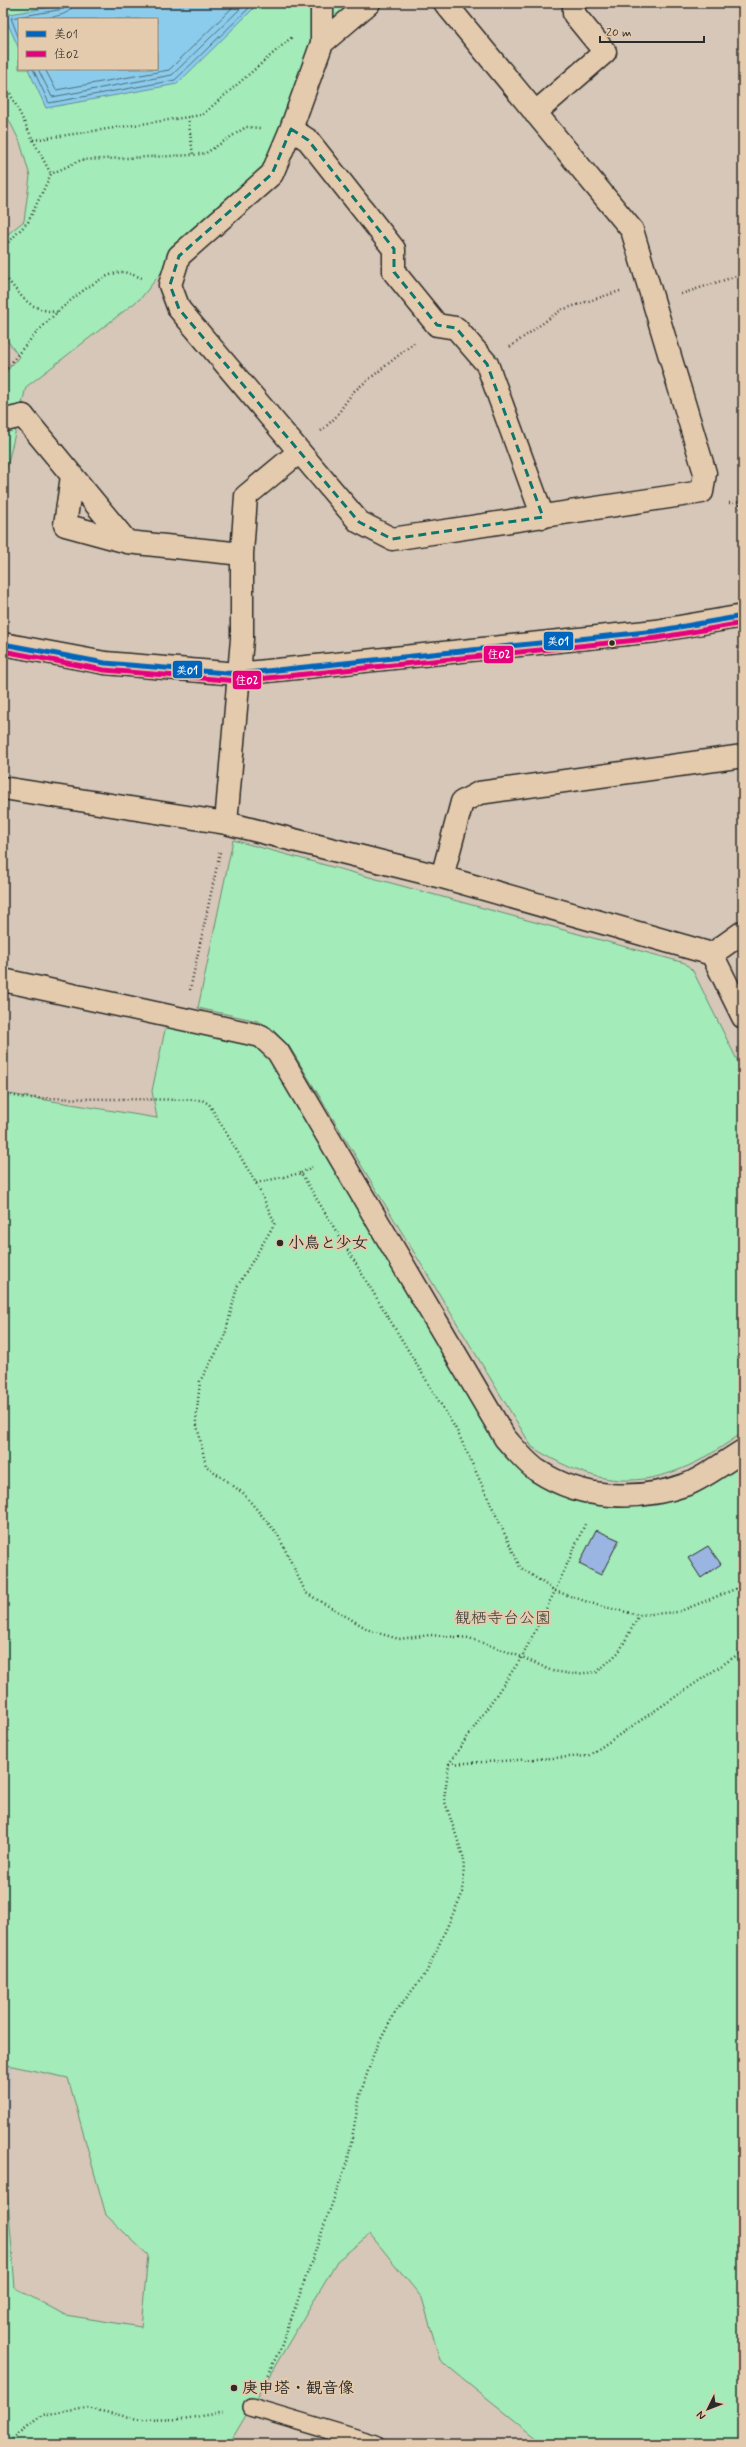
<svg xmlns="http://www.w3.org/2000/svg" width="746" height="2447" font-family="Mynerve,'Klee One',sans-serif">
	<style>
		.built { fill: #c4c2c5 }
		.green { fill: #a3ebb8; stroke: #678b72; fill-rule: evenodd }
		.water { fill: #8bccec; stroke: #658c9f }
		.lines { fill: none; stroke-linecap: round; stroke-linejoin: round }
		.shore { stroke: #516b78; stroke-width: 1 }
		.building { fill: #9bb5e2; stroke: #2b2b2b }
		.service-casing { stroke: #2b2b2b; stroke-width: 20 }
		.pedestrian-casing { stroke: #2b2b2b; stroke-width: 25 }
		.minor-casing { stroke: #2b2b2b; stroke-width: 25 }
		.tertiary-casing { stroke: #2b2b2b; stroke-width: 25 }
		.path { stroke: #2b2b2b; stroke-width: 2.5; stroke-dasharray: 1 3; stroke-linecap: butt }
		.service { stroke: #e5cbad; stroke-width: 17 }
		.pedestrian { stroke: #e5cbad; stroke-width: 22 }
		.minor { stroke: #e5cbad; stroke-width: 22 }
		.tertiary { stroke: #e5cbad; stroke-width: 22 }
		.bus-1-casing { stroke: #e5cbad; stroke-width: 8 }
		.bus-2-casing { stroke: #e5cbad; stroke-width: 8 }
		.bus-1 { stroke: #0065bd; stroke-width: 5 }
		.bus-2 { stroke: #e5007d; stroke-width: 5 }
		.marked { fill: none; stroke: #0f766e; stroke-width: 3; stroke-dasharray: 8 5; stroke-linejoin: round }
		.bus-dot { fill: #2b2b2b; stroke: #e5cbad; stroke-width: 1.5 }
		.labels { text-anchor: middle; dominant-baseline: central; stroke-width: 4; stroke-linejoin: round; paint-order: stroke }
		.poi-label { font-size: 16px; font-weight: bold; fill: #2b2b2b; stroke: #e5cbad; text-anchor: start }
		.park-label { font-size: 16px; fill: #373e39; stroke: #e5cbad }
		.line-badge { stroke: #e5cbad; stroke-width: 1.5 }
		.badge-label { font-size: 11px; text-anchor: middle; font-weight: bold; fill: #fff }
	</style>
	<rect width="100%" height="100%" fill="#d6c7b8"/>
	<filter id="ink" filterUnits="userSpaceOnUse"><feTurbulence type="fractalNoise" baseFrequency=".025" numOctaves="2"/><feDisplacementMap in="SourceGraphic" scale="8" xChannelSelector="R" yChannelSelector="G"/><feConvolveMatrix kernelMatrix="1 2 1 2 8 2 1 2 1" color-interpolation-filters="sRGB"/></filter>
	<g filter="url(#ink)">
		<path class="built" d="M3,2043L12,2050L3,2259Z"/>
		<path class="green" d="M3,3H364L319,41L272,171L180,249L141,298L26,387L3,484V375L19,357L3,334V238L24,221L30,176L20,142L3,108ZM19,19H157V69H19Z
			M233,840L685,963L693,971L743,1072V1433C725,1444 707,1458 688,1466C629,1492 585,1480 532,1447L289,1046L271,1028L258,1021L198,1008Z
			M168,1016L261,1036L537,1471L646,1495L743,1451V2444H544L440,2360L422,2298L370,2234L337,2261L229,2444H3V2136L15,2288L65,2315L141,2327L148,2255L106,2215L68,2078L3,2064V1093L157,1118L152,1091Z"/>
		<path class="water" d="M74,3H252L253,9L177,84L46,108L28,69H157V19H19V49L4,15Z"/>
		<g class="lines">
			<path class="shore" d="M35,19C46,17 72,18 73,3
				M19,39L11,18L64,9L68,3
				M33,69L49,103L175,80L248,9V3
				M38,69L52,97L172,75L242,7L243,3
				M45,69L56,90L169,70L237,3"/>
		</g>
		<path class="building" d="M596,1530L619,1540L601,1575L579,1564Z
			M708,1546L721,1564L701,1578L688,1558Z"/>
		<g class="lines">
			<defs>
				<path id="service" d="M251,2407L376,2444"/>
				<path id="pedestrian" d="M5,420L23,416
					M712,954L743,932"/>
				<path id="minor" d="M322,3V43
					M369,3L322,43L291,129L272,174L179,256L170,285L179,309L359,522L392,539L702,492L705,473L632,230L445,3
					M535,113L605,52L574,14V3
					M291,129L308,140L394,249V272L437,325L456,328L487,364L543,517
					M23,416L127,542L242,554
					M72,476L65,525L127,542
					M3,788L226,823L442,877L712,954L743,1017
					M226,823L242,639V554L246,496L299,452
					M442,877L462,802L479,793L743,756
					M3,980L261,1036L278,1052L505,1438C515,1449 526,1463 538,1471C583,1500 638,1502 688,1484C707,1476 726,1461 743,1451"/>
				<path id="tertiary" d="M3,644L105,663L238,674L656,631L743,616"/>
			</defs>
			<use href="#service" class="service-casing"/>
			<use href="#pedestrian" class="pedestrian-casing"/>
			<use href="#minor" class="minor-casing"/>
			<use href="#tertiary" class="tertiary-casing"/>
			<path class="path" d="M3,79L33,140L202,115L292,37
				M188,117L193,155
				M33,140L51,174
				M3,248L28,222L51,174L81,160L193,155L206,153L246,127L260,128
				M3,274C21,295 27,310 57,312
				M681,294L743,274
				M510,347L561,310L620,291
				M3,375C21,345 85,277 121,272C127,272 136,276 142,278
				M321,431L335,418L353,392L414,343
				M729,503L739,502L743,521
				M190,990L220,852
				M3,1094L26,1098L202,1100L209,1104L256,1183L275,1223L237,1287L224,1339L200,1381L196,1421L206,1466L243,1493L278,1535L306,1593L371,1631L399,1639L430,1635L469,1638L522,1657L552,1671L573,1674L597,1672L619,1652L639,1615
				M301,1173L312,1167
				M256,1183L301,1173L457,1431L520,1567L555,1591L600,1606L639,1615L678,1612L743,1586
				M449,1764L588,1756L743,1651
				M264,2382L281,2347L348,2159L360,2095L375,2050L396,2011L426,1973L463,1892L464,1859L444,1799L449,1764L522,1657L555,1591L586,1522
				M6,2444L42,2415L87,2408L142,2420L183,2419L225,2412"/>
			<use href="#service" class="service"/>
			<use href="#pedestrian" class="pedestrian"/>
			<use href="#minor" class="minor"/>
			<use href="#tertiary" class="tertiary"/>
			<defs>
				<path id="bus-1" d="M3,644L105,663L238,674L656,631L743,616"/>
				<path id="bus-2" d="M3,651L104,670L238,681L657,638L743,623"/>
			</defs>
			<use href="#bus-1" class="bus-1-casing"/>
			<use href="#bus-2" class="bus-2-casing"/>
			<use href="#bus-1" class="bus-1"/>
			<use href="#bus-2" class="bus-2"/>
		</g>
	</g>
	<path class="marked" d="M291,129L308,140L394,249V272L437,325L456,328L487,364L543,517L392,539L359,522L179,309L170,285L179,256L272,174Z"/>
	<g class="bus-dot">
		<circle cx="612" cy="643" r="3.5"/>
		<circle cx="280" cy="1243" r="4"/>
		<circle cx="234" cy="2388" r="4"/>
	</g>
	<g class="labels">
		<g class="poi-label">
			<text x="288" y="1243">小鳥と少女</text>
			<text x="242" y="2388">庚申塔・観音像</text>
		</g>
		<g class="park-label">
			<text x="503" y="1618">観栖寺台公園</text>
		</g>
	</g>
	<g class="line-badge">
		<rect x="543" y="631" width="31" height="20" rx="4" fill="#0065bd"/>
		<rect x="483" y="645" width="31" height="19" rx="4" fill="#e5007d"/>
		<rect x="172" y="660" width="31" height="19" rx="4" fill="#0065bd"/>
		<rect x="232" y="670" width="30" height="20" rx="4" fill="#e5007d"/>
	</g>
	<g class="badge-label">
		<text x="558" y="645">美01</text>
		<text x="499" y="658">住02</text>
		<text x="187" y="674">美01</text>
		<text x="247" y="684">住02</text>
	</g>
	<rect width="746" height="2447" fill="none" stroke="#e5cbad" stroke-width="16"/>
	<rect x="8" y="8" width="730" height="2431" fill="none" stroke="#2b2b2b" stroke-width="1.5" filter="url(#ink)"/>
	<rect x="18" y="18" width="140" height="52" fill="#e5cbad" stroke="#9b8b79"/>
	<rect x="26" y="31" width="20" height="6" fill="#0065bd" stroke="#9b8b79"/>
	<text x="54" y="38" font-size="12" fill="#2b2b2b">美01</text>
	<rect x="26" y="51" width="20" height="6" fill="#e5007d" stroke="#9b8b79"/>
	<text x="54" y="58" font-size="12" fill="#2b2b2b">住02</text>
	<g transform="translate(708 2409) rotate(227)" stroke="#e5cbad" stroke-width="3" paint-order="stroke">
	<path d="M0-3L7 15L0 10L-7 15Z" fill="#2b2b2b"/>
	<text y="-6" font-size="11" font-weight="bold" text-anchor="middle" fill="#2b2b2b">N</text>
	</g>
	<path d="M600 36v6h104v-6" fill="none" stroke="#2b2b2b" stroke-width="2"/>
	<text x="606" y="36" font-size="12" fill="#2b2b2b" stroke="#e5cbad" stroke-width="3" paint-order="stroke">20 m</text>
</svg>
